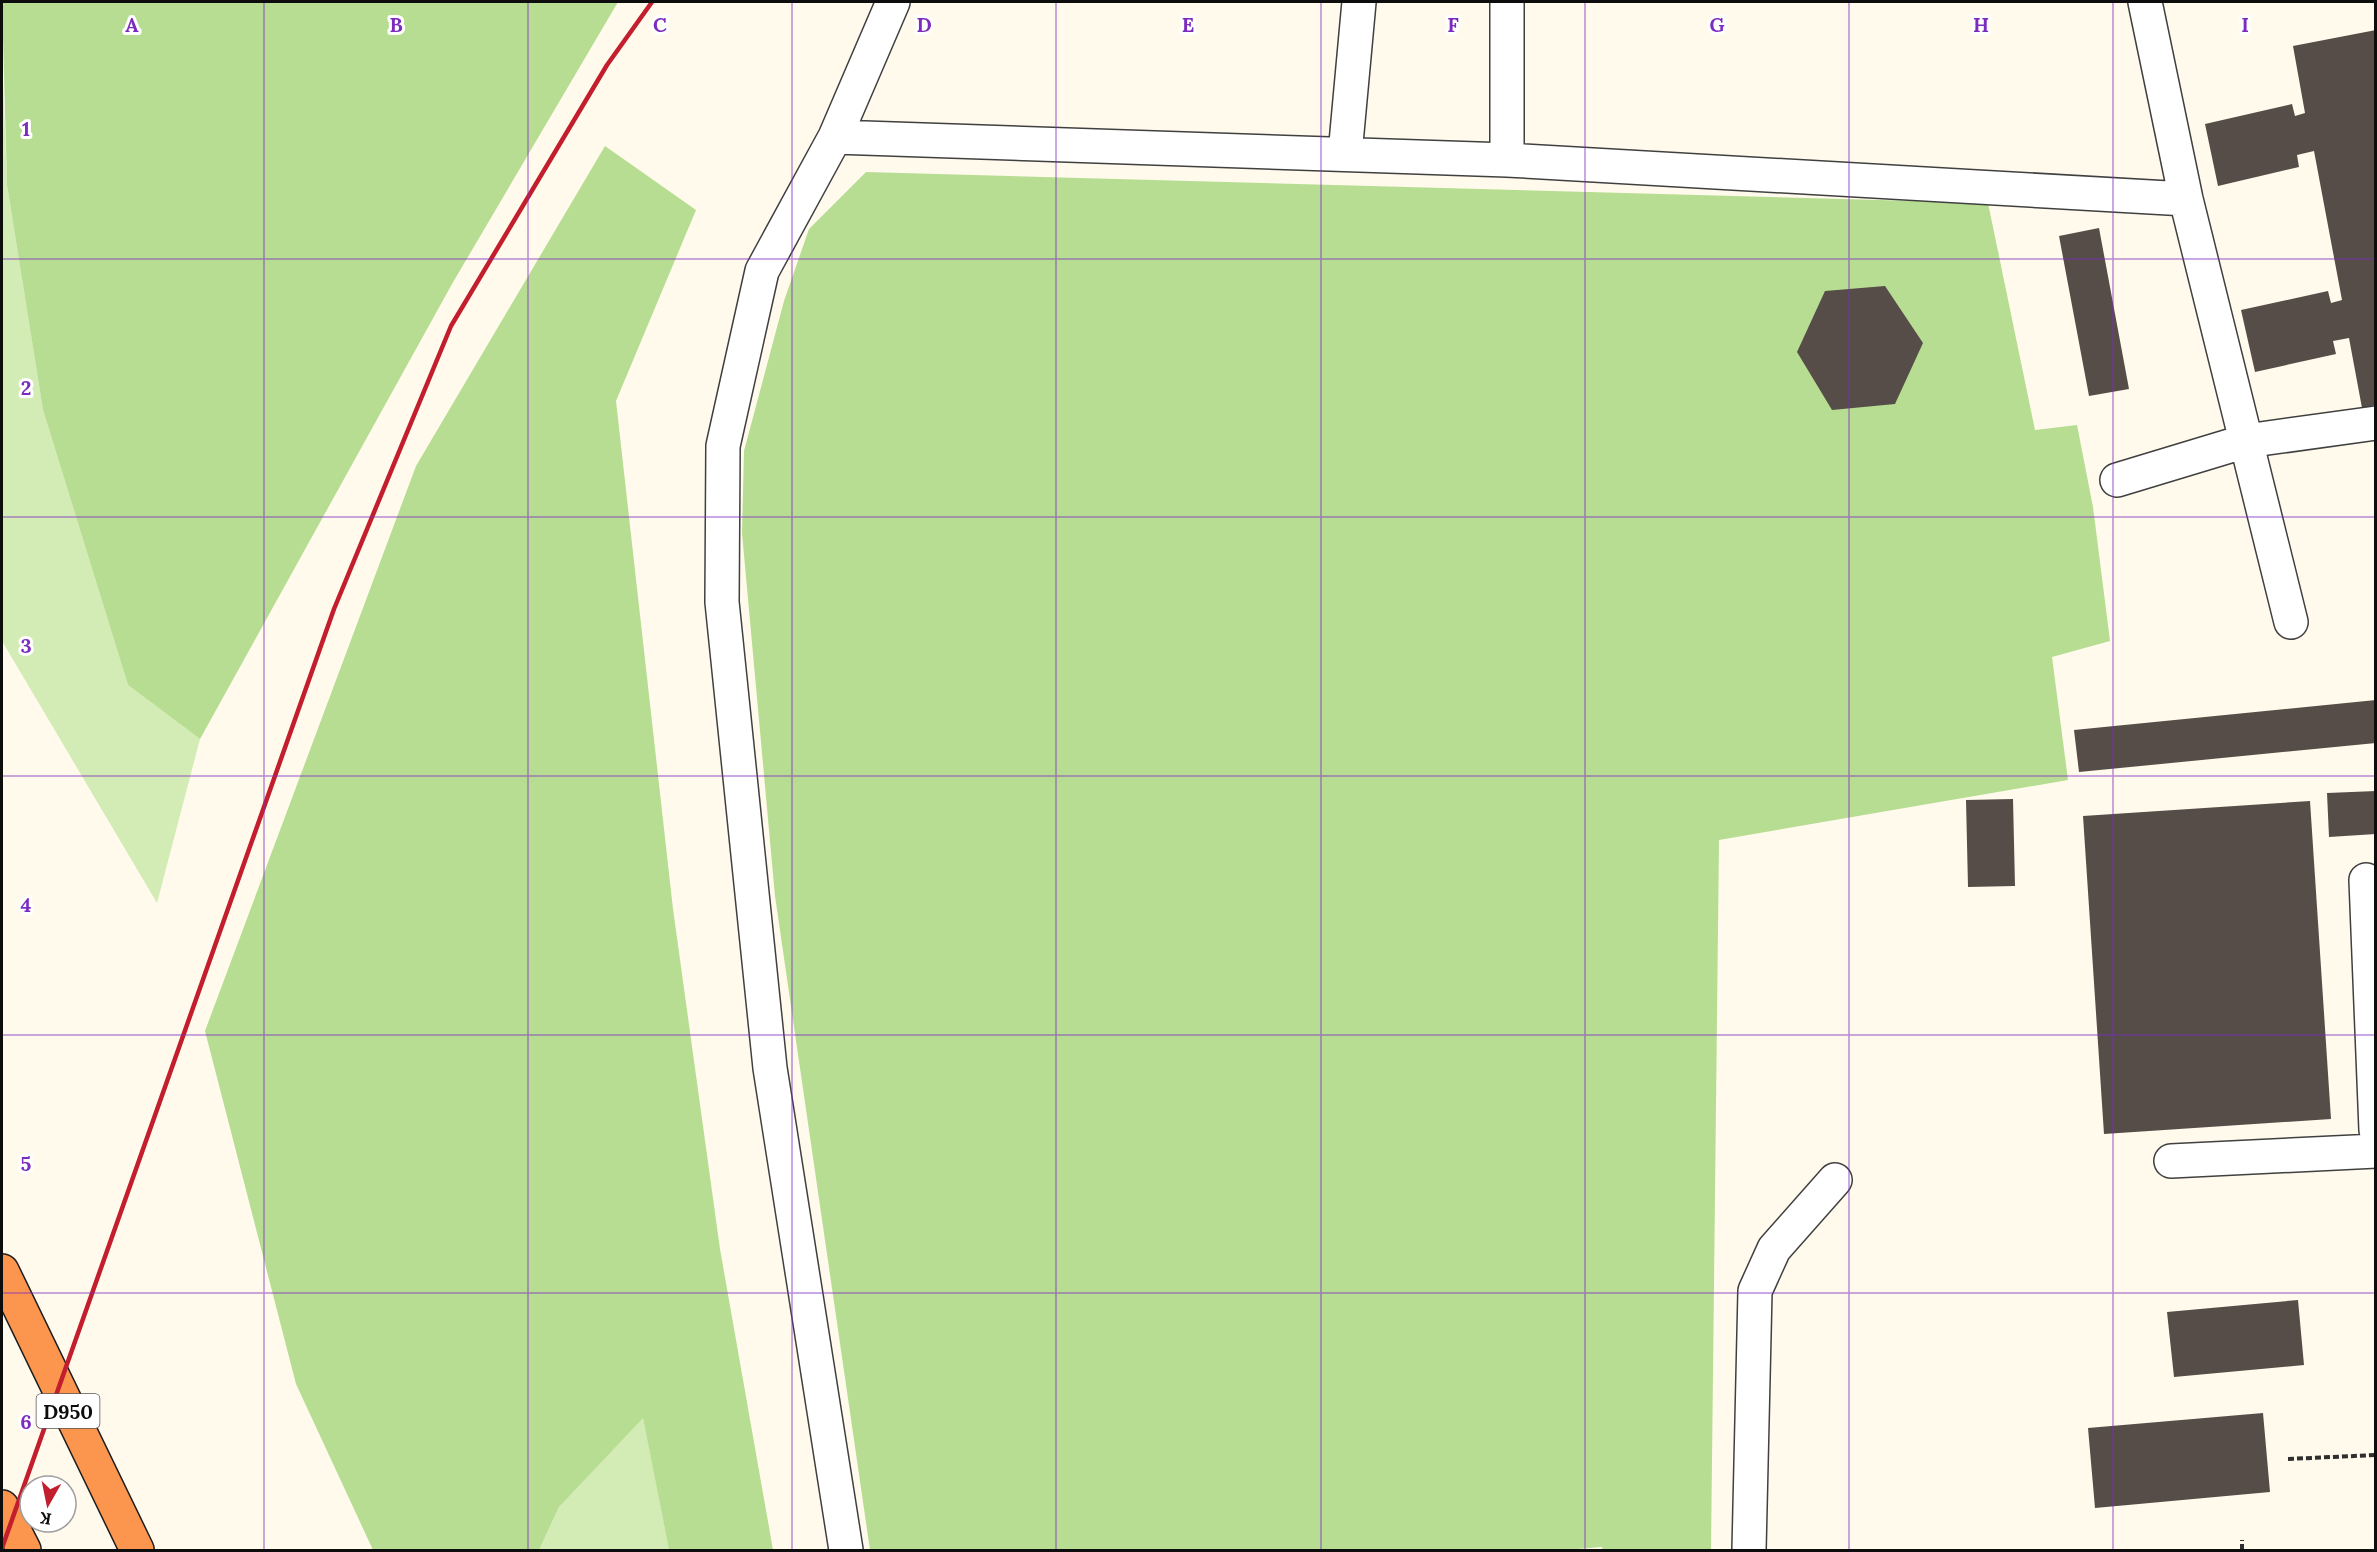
<svg xmlns="http://www.w3.org/2000/svg" width="2377" height="1552" font-family="Lora,serif">
	<style>
		.green { fill: #d3ebb4 }
		.forest { fill: #b7dd92 }
		.building { fill: #564d48 }
		.lines { fill: none; stroke-linecap: round; stroke-linejoin: round }
		.minor-casing { stroke: #404040; stroke-width: 36 }
		.highway-casing { stroke: #1e1e1e; stroke-width: 36 }
		.path { stroke: #2f2f2f; stroke-width: 4; stroke-dasharray: 6 3; stroke-linecap: butt }
		.minor { stroke: #fff; stroke-width: 33 }
		.highway { stroke: #fc954d; stroke-width: 33 }
		.rail { stroke: #c31e2d; stroke-width: 4.5 }
		.grid { fill: none; stroke: #7b2cbf; stroke-width: 1.5; stroke-opacity: 0.55 }
		.labels { text-anchor: middle; dominant-baseline: central; stroke-width: 6; stroke-linejoin: round; paint-order: stroke }
		.shield { fill: #fff; stroke: #565656; stroke-width: 1.5 }
		.shield-label { font-size: 20px; font-weight: bold; fill: #0d0d0d }
		.grid-label { font-size: 20px; text-anchor: middle; font-weight: bold; fill: #7b2cbf; stroke: #fff; stroke-width: 6; stroke-linejoin: round; paint-order: stroke }
	</style>
	<rect width="100%" height="100%" fill="#fffaec"/>
	<path class="green" d="M2,56L7,185L43,410L128,685L200,739L157,903L2,641Z
		M643,1417L669,1550H539L559,1507Z"/>
	<path class="forest" d="M2,2H618L452,284L200,739L128,685L43,410L7,185Z
		M605,146L696,210L616,401L673,909L720,1249L773,1550H669L643,1418L559,1507L539,1550H373L296,1384L205,1031L416,466Z
		M866,172L1988,203L2035,430L2077,425L2093,507L2110,641L2052,657L2068,780L1719,840L1711,1550H1603L1602,1547L1564,1550H870L775,896L742,533L744,451L784,301L809,229Z"/>
	<path class="building" d="M2376,30V405L2362,408L2349,338L2333,341L2336,354L2255,372L2241,310L2328,291L2331,303L2342,300L2314,151L2297,155L2299,167L2218,186L2205,124L2292,104L2295,116L2305,113L2293,46Z
		M2099,228L2129,389L2089,396L2059,236Z
		M1885,286L1923,343L1895,404L1832,410L1797,352L1825,291Z
		M2376,700V743L2079,772L2074,730Z
		M2376,791V834L2329,837L2327,793Z
		M2013,799L2015,886L1968,887L1966,800Z
		M2310,801L2331,1119L2104,1134L2083,816Z
		M2298,1300L2304,1365L2174,1377L2167,1312Z
		M2263,1413L2270,1492L2095,1508L2088,1428Z"/>
	<g class="lines">
		<defs>
			<path id="minor" d="M1507,2V160
				M2145,2L2186,199L2291,622
				M835,137L1507,160L2186,199
				M1345,154L1359,2
				M2117,480L2246,441L2376,423
				M2366,880L2376,1130
				M2171,1161L2376,1151
				M846,1550L770,1068L722,602L723,446L762,271L835,137L893,2
				M1749,1550L1755,1291L1774,1249L1835,1180"/>
			<path id="highway" d="M2,1271L137,1550
				M2,1507L24,1550"/>
		</defs>
		<use href="#minor" class="minor-casing"/>
		<use href="#highway" class="highway-casing"/>
		<path class="path" d="M2288,1459L2376,1455
			M2242,1550V1540"/>
		<use href="#minor" class="minor"/>
		<use href="#highway" class="highway"/>
		<path class="rail" d="M2,1548L334,609L451,326L607,65L652,2"/>
	</g>
	<path class="grid" d="M264,2V1550M528,2V1550M792,2V1550M1056,2V1550M1321,2V1550M1585,2V1550M1849,2V1550M2113,2V1550M2,259H2376M2,517H2376M2,776H2376M2,1035H2376M2,1293H2376"/>
	<g class="labels">
		<rect class="shield" x="36.5" y="1394" width="63" height="34" rx="4.5"/>
		<g class="shield-label">
			<text x="68" y="1411">D950</text>
		</g>
	</g>
	<g class="grid-label">
		<text x="132" y="32">A</text>
		<text x="396" y="32">B</text>
		<text x="660" y="32">C</text>
		<text x="924" y="32">D</text>
		<text x="1188" y="32">E</text>
		<text x="1453" y="32">F</text>
		<text x="1717" y="32">G</text>
		<text x="1981" y="32">H</text>
		<text x="2245" y="32">I</text>
		<text x="26" y="136">1</text>
		<text x="26" y="395">2</text>
		<text x="26" y="653">3</text>
		<text x="26" y="912">4</text>
		<text x="26" y="1171">5</text>
		<text x="26" y="1429">6</text>
	</g>
	<rect width="2377" height="1552" fill="none" stroke="#0d0d0d" stroke-width="6"/>
	<g transform="translate(48 1504) rotate(189)"><circle r="28" fill="#ffffff" stroke="#9e9e9e" stroke-width="1.5"/>
	<path d="M0-4.5L10 22L0 15L-10 22Z" fill="#c31e2d"/>
	<text y="-9" font-size="16" font-weight="bold" text-anchor="middle" fill="#0d0d0d">K</text>
	</g>
</svg>
